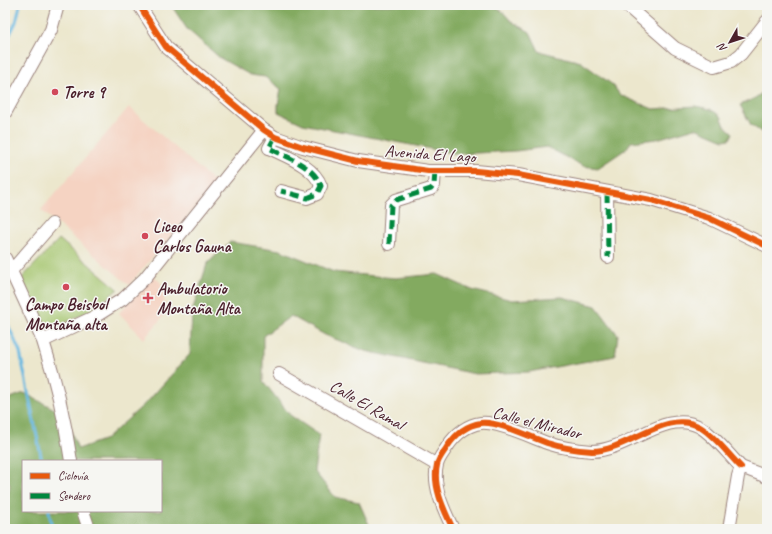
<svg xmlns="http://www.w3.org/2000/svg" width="772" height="534" font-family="Caveat,sans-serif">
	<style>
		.built { fill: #f5d3c2 }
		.green { fill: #a4c56d; stroke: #77724c }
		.forest { fill: #83aa60; stroke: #666446; fill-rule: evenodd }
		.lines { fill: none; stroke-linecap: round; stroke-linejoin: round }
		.stream { stroke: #66b8e1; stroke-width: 3 }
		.minor-casing { stroke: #9b837c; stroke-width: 14 }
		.minor { stroke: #fff; stroke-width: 12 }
		.quiet { stroke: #00873e; stroke-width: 5; stroke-dasharray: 10 5; stroke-linecap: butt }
		.cycleway-casing { stroke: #f6f6f2; stroke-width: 8 }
		.cycleway { stroke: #e8590c; stroke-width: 6 }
		.poi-dot { fill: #d1495b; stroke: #f6f6f2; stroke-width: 1.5 }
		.labels { text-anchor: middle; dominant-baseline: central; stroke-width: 3; stroke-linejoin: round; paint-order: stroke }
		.poi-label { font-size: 17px; font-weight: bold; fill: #4a1f2b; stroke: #f6f6f2; text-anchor: start }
		.street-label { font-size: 17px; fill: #4a1f2b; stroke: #f6f6f2 }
	</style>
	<rect width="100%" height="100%" fill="#f6f6f2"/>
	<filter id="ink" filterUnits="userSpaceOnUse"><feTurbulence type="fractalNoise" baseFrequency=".025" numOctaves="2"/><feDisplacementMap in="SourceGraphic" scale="8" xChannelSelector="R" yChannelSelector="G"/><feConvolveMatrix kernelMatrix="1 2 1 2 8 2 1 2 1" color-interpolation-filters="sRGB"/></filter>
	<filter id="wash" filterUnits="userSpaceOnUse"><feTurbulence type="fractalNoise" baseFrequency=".012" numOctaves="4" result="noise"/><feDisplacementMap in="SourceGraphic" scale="16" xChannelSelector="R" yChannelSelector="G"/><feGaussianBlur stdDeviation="0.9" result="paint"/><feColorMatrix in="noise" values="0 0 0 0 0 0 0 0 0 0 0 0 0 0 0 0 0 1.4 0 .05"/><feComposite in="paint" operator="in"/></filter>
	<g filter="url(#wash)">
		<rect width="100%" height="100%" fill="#ece7cd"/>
		<path class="built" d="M129,107L216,183L129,285L41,210Z
			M153,275L162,284L166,313L144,339L119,313Z"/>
		<path class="green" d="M59,239L118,289L94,309L42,334L16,284Z"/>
		<path class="forest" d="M171,5H492L501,10L511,21L530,32L539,51L581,62L613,85L620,95L653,109L695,106L710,109L721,116L725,126L733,133L730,139L724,140L695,128L657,139L631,142L626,149L598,168L583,166L547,147L516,151L457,154L303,124L278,112V105L281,89L265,77L250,75L220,58L187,29Z
			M767,89V136L751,125L740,105L755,98Z
			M230,242L280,250L334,272L395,278L437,274L472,290L512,300L562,297L596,306L618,335L615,356L529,372L475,374L365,351L325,335L291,316L263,336V381L290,415L319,435L314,471L335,497L359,502L371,529H5V510L10,485L5,476V400L24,393L64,414L78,449L106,439L149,400L190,354L192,312L207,264ZM23,461H161V511H23Z"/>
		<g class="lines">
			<path class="stream" d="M5,44L16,22L20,5
				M5,318L20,352L42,461
				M49,511L52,529"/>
		</g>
	</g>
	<g filter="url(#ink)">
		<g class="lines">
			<defs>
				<path id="minor" d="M139,5L166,47L264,130L275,137L303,147L358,161L428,171H476L518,175L651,200L709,218L767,246
					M626,5L675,48L714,67L731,62L741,54L767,21
					M5,113L51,30L58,5
					M275,137L269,148C287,157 314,166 321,186L317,194L307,198L281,191
					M607,192L608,257
					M389,244L391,205L396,200L431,189L434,185L435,171
					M5,258L43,341L96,316L123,299L145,278L264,130
					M11,271L52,224
					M43,341C56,381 65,420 71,461
					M279,374L437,465
					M83,511L89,529
					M453,529C444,510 432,486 437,465C438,459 444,452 447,447C455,435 466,425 481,423C497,421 531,437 547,443C559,447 578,450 592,451C628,451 666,408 700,427C716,437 728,454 741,467
					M729,529L738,476L741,467L767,477"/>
			</defs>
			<use href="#minor" class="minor-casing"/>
			<use href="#minor" class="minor"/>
			<path class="quiet" d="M275,137L269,148C287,157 314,166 321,186L317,194L307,198L281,191
				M607,192L608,257
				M389,244L391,205L396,200L431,189L434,185L435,171"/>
			<defs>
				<path id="cycleway" d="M139,5L166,47L264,130L275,137L303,147L358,161L428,171H476L518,175L651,200L709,218L767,246
					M453,529C444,510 432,486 437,465C438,459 444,452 447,447C455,435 466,425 481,423C497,421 531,437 547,443C559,447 578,450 592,451C628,451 666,408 700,427C716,437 728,454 741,467"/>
			</defs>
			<use href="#cycleway" class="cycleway-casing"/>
			<use href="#cycleway" class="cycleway"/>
		</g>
	</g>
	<g class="poi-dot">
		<circle cx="55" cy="92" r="4"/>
		<circle cx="145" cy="236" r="4"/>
		<circle cx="66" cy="287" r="4"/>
		<path d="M146 292h4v4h4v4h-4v4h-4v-4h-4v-4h4z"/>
	</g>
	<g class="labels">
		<g class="poi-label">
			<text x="63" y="92">Torre 9</text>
			<text x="153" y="226">Liceo<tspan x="153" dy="20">Carlos Gauna</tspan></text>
			<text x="157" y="288">Ambulatorio<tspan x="157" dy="20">Montaña Alta</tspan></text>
			<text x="66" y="304" text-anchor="middle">Campo Beisbol<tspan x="66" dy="20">Montaña alta</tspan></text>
		</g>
		<g class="street-label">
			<text transform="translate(430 154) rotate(4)">Avenida El Lago</text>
			<text transform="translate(367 405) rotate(30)">Calle El Ramal</text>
			<text transform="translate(537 423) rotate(14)">Calle el Mirador</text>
		</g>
	</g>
	<rect width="772" height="534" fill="none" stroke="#f6f6f2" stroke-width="20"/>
	<rect x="22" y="460" width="140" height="52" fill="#f6f6f2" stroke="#b1a0a2"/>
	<rect x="30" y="473" width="20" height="6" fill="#e8590c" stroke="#b1a0a2"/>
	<text x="58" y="480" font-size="12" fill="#4a1f2b">Ciclovía</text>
	<rect x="30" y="493" width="20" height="6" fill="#00873e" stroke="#b1a0a2"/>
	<text x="58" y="500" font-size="12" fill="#4a1f2b">Sendero</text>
	<g transform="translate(730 42) rotate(231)" stroke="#f6f6f2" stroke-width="3" paint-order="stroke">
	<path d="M0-3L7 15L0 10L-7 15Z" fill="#4a1f2b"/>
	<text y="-6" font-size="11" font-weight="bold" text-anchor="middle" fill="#4a1f2b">N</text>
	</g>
</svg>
